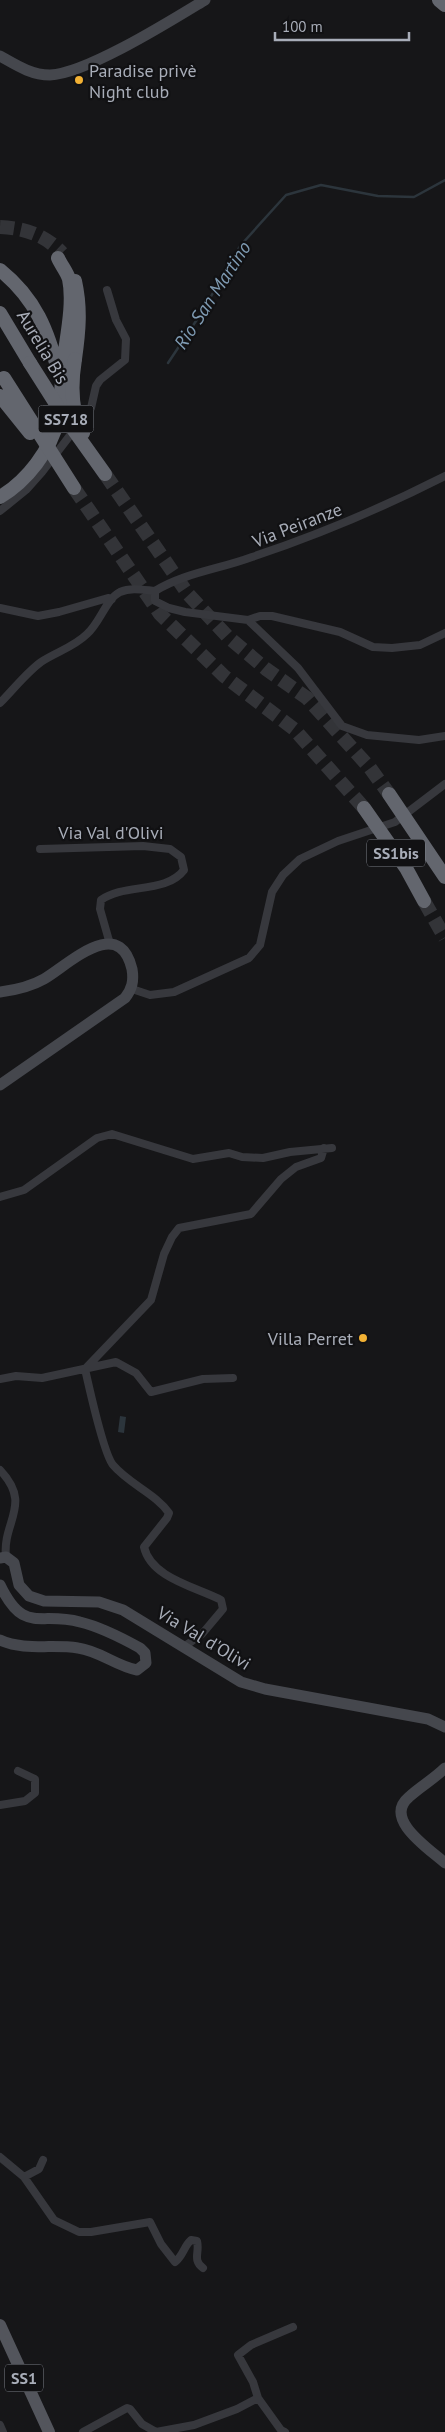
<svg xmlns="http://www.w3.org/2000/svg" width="445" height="2432" font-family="'PT Sans',sans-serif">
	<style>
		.water { fill: #2c353c }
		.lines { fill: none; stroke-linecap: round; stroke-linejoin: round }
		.stream { stroke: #2c353c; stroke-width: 2.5 }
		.highway-tunnel { stroke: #333438; stroke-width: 14; stroke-dasharray: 14 7; stroke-linecap: butt }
		.street { stroke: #37383d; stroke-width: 8 }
		.secondary { stroke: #45474d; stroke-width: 11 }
		.primary { stroke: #53555c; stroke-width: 12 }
		.highway { stroke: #63666e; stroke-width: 14 }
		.highway-bridge { stroke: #63666e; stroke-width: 14 }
		.poi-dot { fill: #f2b134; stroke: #111113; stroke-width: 2 }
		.labels { text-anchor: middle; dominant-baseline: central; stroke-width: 4.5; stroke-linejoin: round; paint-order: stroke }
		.shield { fill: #111113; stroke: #7b7e86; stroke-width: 1 }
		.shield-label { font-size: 16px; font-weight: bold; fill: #a8adb8 }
		.poi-label { font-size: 18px; fill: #a8adb8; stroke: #111113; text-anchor: start }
		.street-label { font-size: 18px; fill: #a8adb8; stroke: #111113 }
		.water-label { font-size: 19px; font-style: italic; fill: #7f9bb3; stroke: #111113 }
	</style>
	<rect width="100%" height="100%" fill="#161618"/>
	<path class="water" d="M120,1416L126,1417L124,1433L118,1432Z"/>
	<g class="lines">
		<path class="stream" d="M168,363L202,312L240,246L286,195L321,185L378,196L414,197L445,180"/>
		<path class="highway-tunnel" d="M0,227C25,228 45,235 62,253
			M105,474L188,594L227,636L266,669L307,698L370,768L389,794
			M74,488L160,614L224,676L294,729L364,808
			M424,901L445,938"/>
		<path class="street" d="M0,511L26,490L42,472L91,408L96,386L100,380L125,360L126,339L116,320L107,290
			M155,591V601L169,608L185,612L248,620L298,668L342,726L367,735L419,740L445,736
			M155,591C184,573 220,569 252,557C318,535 382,508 445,476
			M0,608L38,616L59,612L108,598L112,599
			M248,620L260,616H272L340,632L373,647L392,648L420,645L445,633
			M0,703C13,690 26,673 41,662C56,652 74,647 87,634C100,623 106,599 120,592C131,587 144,590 155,591
			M40,849L143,846L170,849L181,857L184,870C166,894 124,883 101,900L100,909L110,944
			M132,989L150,995L174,992L249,958L260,945L272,892L283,875L300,859L338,841L395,822L445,784
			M0,1197L24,1190L97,1138L112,1134L193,1159L229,1153L242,1157L263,1158L290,1152L332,1148
			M85,1369C89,1387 104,1454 113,1465C129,1484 156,1494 169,1513L167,1518L144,1547C151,1578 196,1587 221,1600L223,1609L202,1634L185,1646
			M85,1369L151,1300L164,1254L172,1237L179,1228L251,1214L281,1179L296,1167L321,1158L324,1148
			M0,1379L16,1376L42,1378L116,1362L136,1373L151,1392L203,1379L233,1378
			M0,1470C33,1505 2,1521 6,1557
			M0,1805L25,1801L35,1793V1779L18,1771
			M0,2157L24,2177L54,2220L79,2232H91L150,2222L161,2244L175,2262C183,2256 184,2246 191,2240L197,2241C200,2252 192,2260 203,2268
			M24,2177L39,2169L43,2160
			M0,2425L3,2432
			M83,2432L127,2408L130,2409L142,2424L156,2432
			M156,2432L194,2425L237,2409L258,2398
			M285,2432L281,2430L258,2398L253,2382L238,2355L251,2345L293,2327"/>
		<path class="secondary" d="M0,56C16,65 31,75 50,75C86,74 172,20 205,0
			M0,992C16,990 30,987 44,979C68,965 119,914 132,969C134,981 132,989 125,998L0,1085
			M0,1558L6,1557L14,1563L19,1585L29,1596L44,1601L99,1602L123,1610L241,1682L265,1689L428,1719L445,1727
			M0,1585C24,1635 39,1611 80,1622C101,1627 122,1638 140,1648L145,1653L146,1663L137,1670C116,1666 100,1651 78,1648C53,1644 24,1651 0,1640
			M445,1768C434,1779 421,1786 409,1797C383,1819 428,1848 445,1863"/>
		<path class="primary" d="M0,2325L49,2432"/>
		<path class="highway" d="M439,0L445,5
			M0,270C36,299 48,331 59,374
			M75,281C81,308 79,331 75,359
			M0,313L30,363
			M0,497C27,481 51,450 58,419C62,399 61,379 64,358C67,335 74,302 69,279C67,272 61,265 58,258"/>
		<path class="highway-bridge" d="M75,359C71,384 70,411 83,433
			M30,363L63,415L105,474
			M4,378L74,488
			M0,396L30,433
			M389,794L445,877
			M364,808L406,868L424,901"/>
	</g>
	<g class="poi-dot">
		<circle cx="79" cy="80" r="5"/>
		<circle cx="363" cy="1338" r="5"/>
	</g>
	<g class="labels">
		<g class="shield">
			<rect x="38.5" y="405.5" width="55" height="27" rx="4"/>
			<rect x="367" y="839.5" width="58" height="27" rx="4"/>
			<rect x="5" y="2364.5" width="38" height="27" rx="4"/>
		</g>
		<g class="shield-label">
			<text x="66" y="419">SS718</text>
			<text x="396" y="853">SS1bis</text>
			<text x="24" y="2378">SS1</text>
		</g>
		<g class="poi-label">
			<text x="89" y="70">Paradise privè<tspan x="89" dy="21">Night club</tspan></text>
			<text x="353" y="1338" text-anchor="end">Villa Perret</text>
		</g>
		<g class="street-label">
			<text transform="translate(43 347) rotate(59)">Aurelia Bis</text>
			<text transform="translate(297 525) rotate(-21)">Via Peiranze</text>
			<text x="111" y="832">Via Val d'Olivi</text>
			<text transform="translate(204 1638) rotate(31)">Via Val d'Olivi</text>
		</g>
		<g class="water-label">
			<text transform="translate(212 295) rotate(-57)">Rio San Martino</text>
		</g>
	</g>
	<path d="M275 32v8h134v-8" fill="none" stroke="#a8adb8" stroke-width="2.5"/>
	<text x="282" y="32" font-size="15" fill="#a8adb8" stroke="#111113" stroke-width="4" paint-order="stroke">100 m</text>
</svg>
